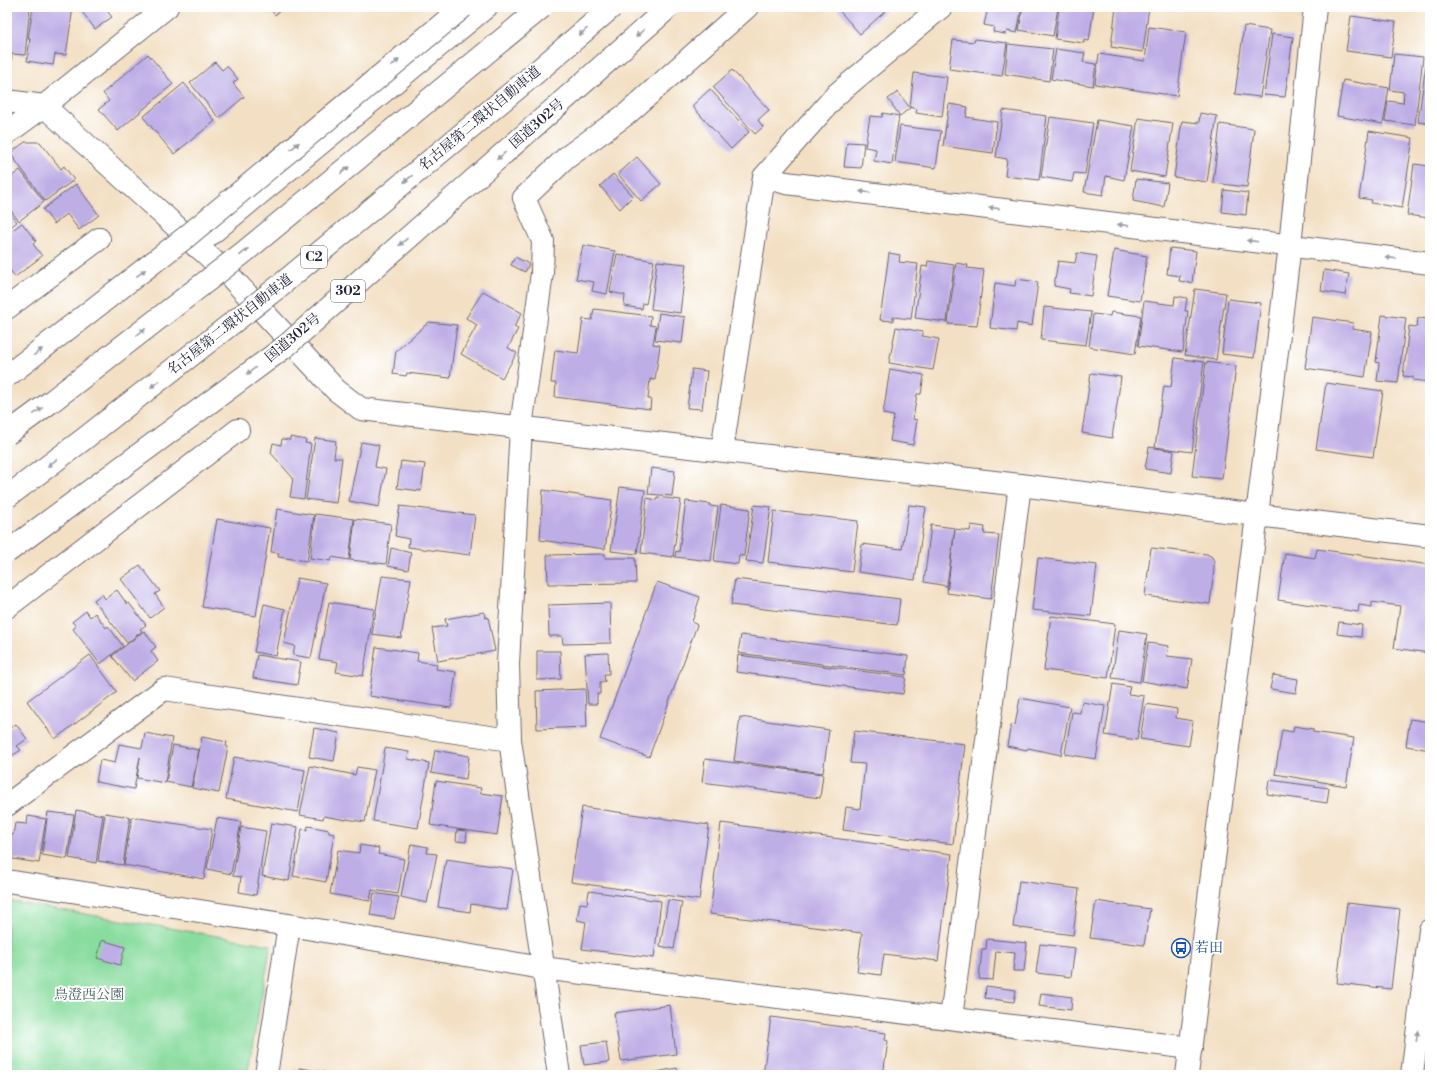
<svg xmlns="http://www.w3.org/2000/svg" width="1437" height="1082" font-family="'Libre Bodoni','Noto Serif JP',serif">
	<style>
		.green { fill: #88dc9e; stroke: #557f6c }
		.building { fill: #beaee6 }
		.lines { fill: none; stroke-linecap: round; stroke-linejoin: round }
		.street-casing { stroke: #6b646b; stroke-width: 24 }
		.secondary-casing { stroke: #6b646b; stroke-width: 24 }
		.street { stroke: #fff; stroke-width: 22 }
		.secondary { stroke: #fff; stroke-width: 22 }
		.highway-bridge-casing { stroke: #6b646b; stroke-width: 24; stroke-linecap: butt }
		.highway-bridge { stroke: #fff; stroke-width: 22 }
		.oneway { fill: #9c9ca7 }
		.labels { text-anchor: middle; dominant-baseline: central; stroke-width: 4; stroke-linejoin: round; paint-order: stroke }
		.shield { fill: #fff; stroke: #646476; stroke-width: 1 }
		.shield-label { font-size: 13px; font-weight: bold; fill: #22223b }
		.street-label { font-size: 14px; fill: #22223b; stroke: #fff }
		.transit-label { font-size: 14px; fill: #164399; stroke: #fff; text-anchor: start }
		.park-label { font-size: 14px; fill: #46635e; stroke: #fff }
	</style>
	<rect width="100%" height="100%" fill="#fff"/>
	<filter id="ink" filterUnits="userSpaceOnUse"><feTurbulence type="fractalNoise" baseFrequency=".025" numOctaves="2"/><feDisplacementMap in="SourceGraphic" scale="8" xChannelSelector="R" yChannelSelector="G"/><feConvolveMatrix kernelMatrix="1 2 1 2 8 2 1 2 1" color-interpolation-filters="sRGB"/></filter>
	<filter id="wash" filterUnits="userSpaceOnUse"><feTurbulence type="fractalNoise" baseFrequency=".012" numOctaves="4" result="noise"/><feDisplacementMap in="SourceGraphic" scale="16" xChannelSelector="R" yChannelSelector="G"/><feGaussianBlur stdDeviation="0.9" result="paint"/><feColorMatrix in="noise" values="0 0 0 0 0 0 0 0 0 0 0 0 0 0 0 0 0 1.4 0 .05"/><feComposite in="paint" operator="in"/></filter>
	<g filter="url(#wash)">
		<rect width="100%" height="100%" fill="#f3e0c4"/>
		<path class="green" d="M7,901L271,945L247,1075H7Z"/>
		<g id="blocks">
			<path class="building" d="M7,7H30L25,55L12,54L10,69H7Z
				M33,7H73L66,55L55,54L53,65L27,61L30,39H28Z
				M83,7H104L112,17L95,29L80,9Z
				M268,7H285L275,15Z
				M836,7H890L860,34Z
				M988,7H1022L1017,33L1007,31L1006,34L993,32L994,27L984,25Z
				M1023,7H1058L1053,36L1019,30Z
				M1059,7H1094L1089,41L1084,40V43L1055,39Z
				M1116,7L1131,9V7H1149L1143,52L1111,47Z
				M1351,16L1396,22L1391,57L1346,51Z
				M1244,26L1270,30L1260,97L1235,94Z
				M1149,27L1186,32L1177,96L1095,84L1099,54L1145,61Z
				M1272,34L1293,37L1285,97L1264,95Z
				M975,39L1007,43L1002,76L949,69L953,40L974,42Z
				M1008,44L1053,49L1049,81L1005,74Z
				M1056,49L1085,53L1083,62L1096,64L1093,86L1051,79Z
				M148,54L173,84L118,131L99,109L109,101L103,93Z
				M1394,54L1423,57L1415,125L1385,121L1388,101L1403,103L1404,92L1390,90Z
				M215,62L222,70L227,66L238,79L233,83L244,97L219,118L190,83Z
				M1426,64L1430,65V124L1418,122Z
				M732,70L769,110L758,120L763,127L755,134L713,87Z
				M914,73L947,77L942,117L916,113L917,109L910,107Z
				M1343,80L1389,88L1383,124L1337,116Z
				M184,83L215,121L174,154L143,117Z
				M710,89L749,132L731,149L692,106Z
				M898,92L910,108L900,116L888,99Z
				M949,104L968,107L966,117L997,122L993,153L943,146Z
				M1003,110L1047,116L1039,180L1005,176L1007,159L996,157Z
				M883,113L899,116L892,164L874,161L876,149L865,147L870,116L882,117Z
				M1200,113L1217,116L1207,182L1174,177L1182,121L1199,123Z
				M1050,117L1093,123L1085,174L1074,173L1072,182L1041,177Z
				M1138,118L1173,123L1165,177L1130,171Z
				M1097,120L1134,126L1124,180L1106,176L1103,195L1084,192Z
				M1220,124L1254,129L1247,187L1213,183Z
				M900,126L941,131L936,168L895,162Z
				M1369,131L1413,138L1402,208L1371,203L1372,200L1359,198Z
				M25,142H40L61,169L64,166L74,180L45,201L10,153Z
				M847,142L864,143L861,168L844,167Z
				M637,157L661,184L641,201L618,174Z
				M1414,164L1430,166V223H1428L1429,218L1407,215Z
				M20,170L44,202L19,221L7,206V180Z
				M613,174L633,196L620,209L600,186Z
				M1136,179L1168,183L1164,207L1133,201Z
				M76,184L99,215L79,230L67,214L54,224L43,209Z
				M1224,190L1248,193L1246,215L1222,212Z
				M7,209L17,222L7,230Z
				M22,223L36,241L33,244L42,256L15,277L7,266V234Z
				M583,245L615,251L607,294L592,291L594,282L576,279Z
				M1170,248L1196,251L1192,283L1179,281L1180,276L1167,274Z
				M1114,250L1147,256L1140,301L1107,296Z
				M889,253L900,255L899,262L918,264L911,319L893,317V321L880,320Z
				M1077,253L1097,256L1091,296L1069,293L1070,289L1054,286L1058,261L1075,263Z
				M617,254L654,261L646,304L643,303L642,309L624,306L625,295L610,292Z
				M515,257L529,264L525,272L511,265Z
				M657,261L686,264L680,313L651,309Z
				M928,261L954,265L947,322L915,318L922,266L927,267Z
				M956,263L968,265L967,268L984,270L977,326L948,324Z
				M1324,270L1349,274L1345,295L1321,291Z
				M1016,279L1038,282L1032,326L1017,323L1016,331L990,328L995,283L1015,286Z
				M1195,289L1226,293L1216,360L1185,355Z
				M483,291L522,313L514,327L518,329L508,348L517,353L502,378L461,354L477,325L466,318Z
				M1175,296L1187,298L1185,311H1188L1183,352L1138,346L1144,301L1174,305Z
				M1228,299L1261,303L1254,358L1222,354Z
				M1044,307L1091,312L1086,345L1041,340Z
				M594,309L651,316L650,325L656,326L653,344L660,345L655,380L650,379L648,399H651L650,409L555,397L556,383H551L555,350L578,353L583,319L592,320Z
				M1111,312L1141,316L1135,354L1089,347L1093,314L1110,316Z
				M659,313L685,317L682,343L655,340Z
				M1382,315L1406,318L1398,383L1377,381L1379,363L1376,362Z
				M1312,317L1353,323L1352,329L1372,332L1365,377L1305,368Z
				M1418,318L1430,319V382L1413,380V377L1403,376L1409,326L1417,327Z
				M429,322L457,325L450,378L407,373L406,376L393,374L396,351Z
				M896,327L923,332L922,336L939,339L933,370L889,363Z
				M1175,358L1204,362L1192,452L1155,447L1164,386L1171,387Z
				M1206,362L1236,366L1222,479L1192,476Z
				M692,369L707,371L702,409L687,408Z
				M890,369L924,375L921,394H917L913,419L917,420L913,445L890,441L894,416L883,414Z
				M1091,373L1121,377L1112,438L1082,433Z
				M1326,383L1383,391L1373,457L1316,449Z
				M290,437L306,440L305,443L311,444L304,499L290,497L293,478L271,453L273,443L281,445L282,439L290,440Z
				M315,438L336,441L334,458H342L336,503L306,499Z
				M361,442L379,445L375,467L386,469L379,507L349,501Z
				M1149,447L1174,451L1171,473L1145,469Z
				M401,461L425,464L421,491L397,488Z
				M651,468L675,471L672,496L648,494Z
				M620,487L645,490L637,554L611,551Z
				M543,490L612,500L605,549L540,540Z
				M657,497L681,500L673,557L641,553L647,498L657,500Z
				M686,501L710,504V506L718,507L711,561L675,557L676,551L679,552Z
				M721,505L750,509L744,556L739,555L738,564L714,561Z
				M754,505L771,507L763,563L746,561Z
				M909,505L926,507L915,580L858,572L862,544L902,549Z
				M400,506L475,515L470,555L408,547L409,539L395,536Z
				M277,509L314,515L307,561L278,557L279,553L271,552Z
				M774,511L858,521L852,572L768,562Z
				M315,514L354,519L349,560L332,557L331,561L310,558Z
				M217,519L270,528L256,616L202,607Z
				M355,519L391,524L386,564L350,560Z
				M931,525L955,528L947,586L924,582Z
				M971,525L985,527L984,534L999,535L991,599L947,593L955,529L970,531Z
				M391,548L411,553L408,570L388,566Z
				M1151,548L1207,554L1212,557L1214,561V569L1210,604L1145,596Z
				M1317,549L1430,565L1429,653L1394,648L1400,606L1372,602V607L1359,605L1358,612L1278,600L1285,553L1315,558Z
				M605,554V558H635L636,583L548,584L547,555Z
				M1038,558L1097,565L1091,616L1032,610Z
				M140,565L160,591L155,594L164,607L150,618L121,579Z
				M382,576L411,579L401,638L372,634Z
				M297,578L326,583L311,658L293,655L295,646L284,643Z
				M735,579L900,599L897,625L731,605Z
				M657,582L700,597L692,622L697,625L649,757L600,739Z
				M117,590L127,604L129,603L146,625L140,629L142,631L127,643L94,600L102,594L105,599Z
				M329,602L374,609L363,676L336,672L338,662L319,659Z
				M610,603L611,643L563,644L562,636H549L548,605Z
				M264,604L285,609L276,656L254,652Z
				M86,611L90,617L95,613L106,628L108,626L123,646L100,664L73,629L76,626L72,622Z
				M484,612L485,618L488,617L495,651L438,661L432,628L447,626L445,619Z
				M1051,616L1115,624L1108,678L1044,670Z
				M1339,622L1362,625L1361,637L1337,634Z
				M1119,630L1147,634L1140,682L1112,678Z
				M144,631L156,647L151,651L158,661L132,681L112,656Z
				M741,635L908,656L906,675L738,653Z
				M1148,643L1169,646L1167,656L1192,659L1187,689L1142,681Z
				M376,647L418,653L417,661L437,664L436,669L456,672L451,708L369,696Z
				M537,651H560L561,679L537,680Z
				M608,653L609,674H604L605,682H600V694H597V704H588L585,654Z
				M90,655L117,692L55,739L27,701Z
				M257,655L301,662L297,685L253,678Z
				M738,655L906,677L903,694L736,672Z
				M1273,675L1298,679L1296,693L1270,689Z
				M1113,684L1130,687L1128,694L1144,696L1137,740L1105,735Z
				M585,689L587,727L537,729L536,691Z
				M1020,698L1070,707L1061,755L1028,748L1027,750L1007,746L1011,724L1015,725Z
				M1082,702L1105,706L1096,759L1065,754L1072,712L1080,713Z
				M1146,704L1177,709L1176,718L1193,721L1189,746L1140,739Z
				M740,717L829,730L823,773L734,761Z
				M1410,719L1430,722V750L1406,746Z
				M16,724L27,739L17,746L21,750L7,759V730Z
				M1294,726L1313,729V732L1354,738L1346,786L1275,774L1282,730L1293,732Z
				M314,728L339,733L334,761L309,757Z
				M854,731L965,744L953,844L843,830L846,807L860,809L865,764L850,763Z
				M145,733L172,738L165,783L137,778L140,757L134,789L96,782L100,760L115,763L119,744L142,748Z
				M202,737L227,742L226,746L228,747L219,793L192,788Z
				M173,745L199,750L191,787L166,782Z
				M385,748L409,752L408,759L429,763L418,828L373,821Z
				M435,750L469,756L466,779L431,773Z
				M234,757L305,770L298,812L226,799Z
				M705,759L823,774L820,798L702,782Z
				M310,766L355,775L357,767L375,770L365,822L346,819V820L324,816L323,819L300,815Z
				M1269,780L1329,788L1327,803L1267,794Z
				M436,781L481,788L480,793L503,796L497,835L430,825Z
				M582,807L709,825L699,900L571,882Z
				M76,810L103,815L96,863L69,858Z
				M48,812L74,815L67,859L42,855Z
				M105,813L130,817L123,865L98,861Z
				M28,816L46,819L39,863L7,858V834L13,835L15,823L27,824Z
				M132,817L212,829L204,879L124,865Z
				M217,818L241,822L231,874L207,869Z
				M271,823L298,827L289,881L262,876Z
				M721,823L952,854L938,961L884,954L881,975L857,972L862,933L710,914Z
				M308,826L329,830V833L334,834L326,882L293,876L302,829L307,830Z
				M241,827L266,831L256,895L239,892L241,877L233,876Z
				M457,830L467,831L466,842L456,841Z
				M411,844L428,847L427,853L437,854L427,903L401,897Z
				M360,845L379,848L378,854L404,859L398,894L372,890L370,901L330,894L338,850L359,853Z
				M446,859L513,869L507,910L471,904L470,912L438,907Z
				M1019,881L1079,889L1073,935L1013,927Z
				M589,891L661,901L654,958L582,949L586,922L577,920L580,903L587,904Z
				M374,893L399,897L394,919L370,915Z
				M668,900L682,902L674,949L660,946Z
				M1096,901L1150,909L1144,945L1090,938Z
				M1347,903L1400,909L1391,989L1337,983Z
				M987,939L1027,943L1024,971H1013L1015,953L996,951L993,980L979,979L982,949H986Z
				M102,940L125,947L120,965L97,958Z
				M1040,944L1075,948L1071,977L1036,973Z
				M986,986L1016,990L1014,1002L985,998Z
				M1041,993L1072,997L1071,1010L1039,1006Z
				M670,1005L676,1054L621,1061L614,1013Z
				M771,1017L886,1033L885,1040L888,1041L883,1075H763Z
				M606,1042L609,1062L584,1065L581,1045Z
				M299,1068L325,1072L324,1075H292L293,1071H299Z
				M677,1068L679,1075H646V1074Z"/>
		</g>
	</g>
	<g filter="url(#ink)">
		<use href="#blocks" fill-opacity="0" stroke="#6b646b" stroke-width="1"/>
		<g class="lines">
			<defs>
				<path id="street" d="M7,133L44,106L167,7
					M764,177L786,183L1430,263
					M196,246L486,7
					M7,308L99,239
					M521,427L542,273L543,241L524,198L566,158L628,113L747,7
					M722,450L764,177L837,94L941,7
					M1257,515L1290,245L1315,7
					M7,607L238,430
					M7,805L164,689L510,740
					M7,881L289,925L542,968L1191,1048
					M951,1018L1020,485
					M266,1075L289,925
					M1412,1075L1430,930"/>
				<path id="secondary" d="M7,101L44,106L227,273L336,390L361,409L1020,485L1257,515L1187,1075
					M521,427L508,664L510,740L559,1075
					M1257,515L1430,536"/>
			</defs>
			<use href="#street" class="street-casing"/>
			<use href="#secondary" class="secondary-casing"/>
			<use href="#street" class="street"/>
			<use href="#secondary" class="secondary"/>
			<defs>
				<path id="highway-bridge" d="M7,376L186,237L463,7
					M7,434L52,401L243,253L542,7
					M7,497L84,439L277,288L532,76L612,7
					M7,552L286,346L669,7"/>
			</defs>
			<use href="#highway-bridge" class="highway-bridge-casing"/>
			<use href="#highway-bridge" class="highway-bridge"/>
		</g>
		<defs><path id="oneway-solid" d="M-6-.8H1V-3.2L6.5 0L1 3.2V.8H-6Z"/></defs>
		<g class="oneway">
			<use href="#oneway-solid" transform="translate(583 32) rotate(139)"/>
			<use href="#oneway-solid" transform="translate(640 33) rotate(139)"/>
			<use href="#oneway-solid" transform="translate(395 63) rotate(-40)"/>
			<use href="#oneway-solid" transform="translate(295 146) rotate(-40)"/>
			<use href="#oneway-solid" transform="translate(501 156) rotate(139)"/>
			<use href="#oneway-solid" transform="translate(345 170) rotate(-39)"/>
			<use href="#oneway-solid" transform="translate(408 179) rotate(140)"/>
			<use href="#oneway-solid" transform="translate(865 192) rotate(-173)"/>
			<use href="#oneway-solid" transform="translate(994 208) rotate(-173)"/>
			<use href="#oneway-solid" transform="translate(1123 225) rotate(-173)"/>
			<use href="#oneway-solid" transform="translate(1252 241) rotate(-173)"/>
			<use href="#oneway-solid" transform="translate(403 242) rotate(139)"/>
			<use href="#oneway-solid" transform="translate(244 252) rotate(-39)"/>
			<use href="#oneway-solid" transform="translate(1391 258) rotate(-173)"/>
			<use href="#oneway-solid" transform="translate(141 273) rotate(-38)"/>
			<use href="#oneway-solid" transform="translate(141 332) rotate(-38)"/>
			<use href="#oneway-solid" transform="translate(38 352) rotate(-38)"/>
			<use href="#oneway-solid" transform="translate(251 371) rotate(144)"/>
			<use href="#oneway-solid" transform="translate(155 384) rotate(142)"/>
			<use href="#oneway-solid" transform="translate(38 411) rotate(-36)"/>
			<use href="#oneway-solid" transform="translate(52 463) rotate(143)"/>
			<use href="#oneway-solid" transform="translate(1417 1036) rotate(-83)"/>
		</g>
	</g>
	<defs>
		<symbol id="bus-ring" viewBox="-11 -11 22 22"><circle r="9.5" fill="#fff" stroke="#1a4fb4" stroke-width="1.5"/><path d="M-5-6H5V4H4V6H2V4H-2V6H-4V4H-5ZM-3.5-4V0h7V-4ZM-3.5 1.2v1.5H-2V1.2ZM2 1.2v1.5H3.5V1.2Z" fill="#1a4fb4"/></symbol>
	</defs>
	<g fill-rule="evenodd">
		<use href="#bus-ring" x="1170" y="937" width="22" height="22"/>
	</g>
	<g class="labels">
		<g class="shield">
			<rect x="301" y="246" width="26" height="22" rx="3"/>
			<rect x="331" y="280" width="34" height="22" rx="3"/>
		</g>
		<g class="shield-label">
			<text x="314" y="257">C2</text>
			<text x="348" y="291">302</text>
		</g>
		<g class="street-label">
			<text transform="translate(480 119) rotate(-40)">名古屋第二環状自動車道</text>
			<text transform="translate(537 124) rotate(-41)">国道302号</text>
			<text transform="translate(230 325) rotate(-38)">名古屋第二環状自動車道</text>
			<text transform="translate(293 338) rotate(-40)">国道302号</text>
		</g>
		<g class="transit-label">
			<text x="1195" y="948">若田</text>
		</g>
		<g class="park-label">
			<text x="89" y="995">鳥澄西公園</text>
		</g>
	</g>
	<rect width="1437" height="1082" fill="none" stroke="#fff" stroke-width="24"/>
</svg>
